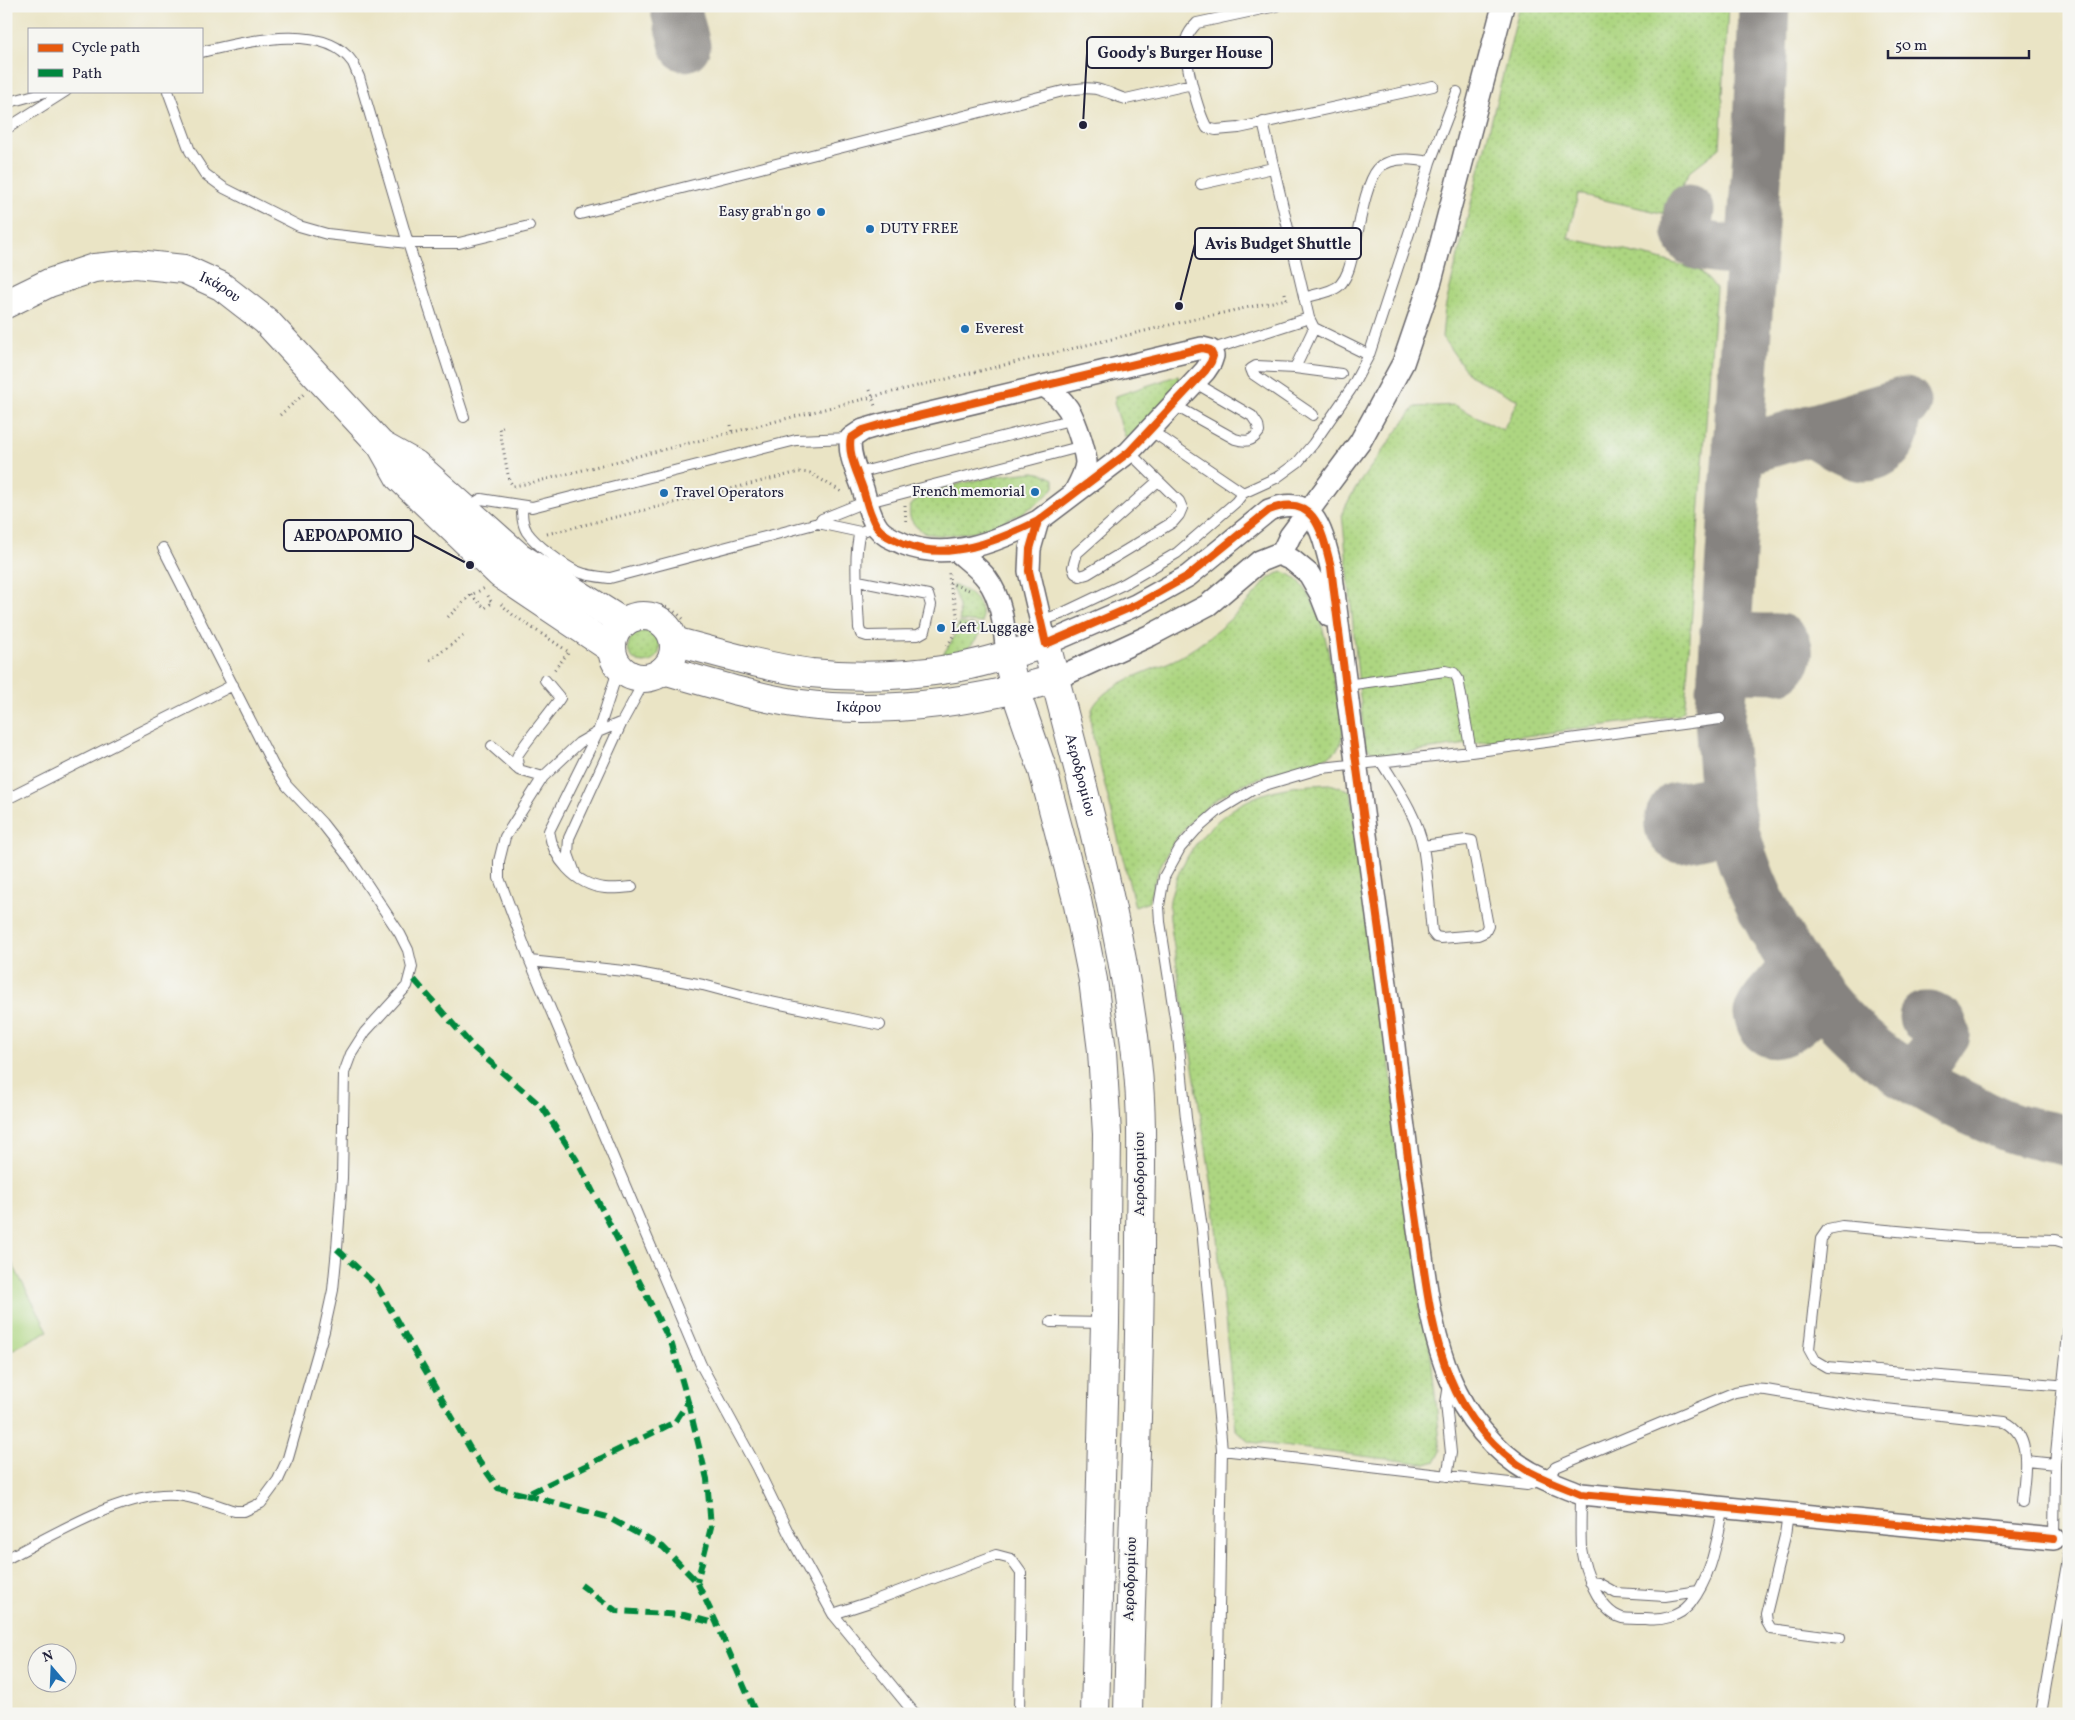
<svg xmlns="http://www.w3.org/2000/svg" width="2075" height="1720" font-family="Vollkorn,serif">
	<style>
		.grass { fill: url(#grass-dots); stroke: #687c5e }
		.pitch { fill: #add681; stroke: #687c5e }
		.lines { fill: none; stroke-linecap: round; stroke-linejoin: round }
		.taxiway { stroke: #868380; stroke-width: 51 }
		.service-casing { stroke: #68666b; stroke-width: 12 }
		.minor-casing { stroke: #68666b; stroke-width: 24 }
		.primary-casing { stroke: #68666b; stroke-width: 30 }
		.path { stroke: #68666b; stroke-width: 3; stroke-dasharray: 1 4; stroke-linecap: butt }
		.service { stroke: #fff; stroke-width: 10 }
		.minor { stroke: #fff; stroke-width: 21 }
		.primary { stroke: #fff; stroke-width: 28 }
		.quiet { stroke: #00873e; stroke-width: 6; stroke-dasharray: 12 6; stroke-linecap: butt }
		.cycleway-casing { stroke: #f6f6f2; stroke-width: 11 }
		.cycleway { stroke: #e8590c; stroke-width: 8 }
		.poi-dot { fill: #1f6fb2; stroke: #f6f6f2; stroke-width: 2 }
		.labels { text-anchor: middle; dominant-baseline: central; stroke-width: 4; stroke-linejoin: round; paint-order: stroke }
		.poi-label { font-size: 15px; fill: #22223b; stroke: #f6f6f2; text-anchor: start }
		.street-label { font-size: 15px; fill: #22223b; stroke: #f6f6f2 }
		.leader { fill: none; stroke: #22223b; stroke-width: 2 }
		.callout-dot { fill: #22223b; stroke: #f6f6f2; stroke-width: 2 }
		.callout { fill: #f6f6f2; stroke: #22223b; stroke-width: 2 }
		.callout-label { font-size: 16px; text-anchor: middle; font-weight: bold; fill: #22223b }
	</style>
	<defs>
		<pattern id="grass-dots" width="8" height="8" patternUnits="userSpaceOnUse" patternTransform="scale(1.25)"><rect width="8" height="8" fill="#add681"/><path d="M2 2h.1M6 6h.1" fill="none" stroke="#95b770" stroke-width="1.8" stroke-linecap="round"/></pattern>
	</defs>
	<rect width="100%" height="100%" fill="#f6f6f2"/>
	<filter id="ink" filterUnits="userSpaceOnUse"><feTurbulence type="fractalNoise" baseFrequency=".02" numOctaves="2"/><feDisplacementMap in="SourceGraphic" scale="10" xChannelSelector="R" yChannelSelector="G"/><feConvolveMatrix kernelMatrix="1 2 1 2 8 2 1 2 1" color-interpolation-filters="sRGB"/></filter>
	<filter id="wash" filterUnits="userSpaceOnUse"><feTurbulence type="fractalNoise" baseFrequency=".0096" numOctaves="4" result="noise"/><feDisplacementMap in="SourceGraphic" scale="20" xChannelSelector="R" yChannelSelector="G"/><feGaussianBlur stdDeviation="1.12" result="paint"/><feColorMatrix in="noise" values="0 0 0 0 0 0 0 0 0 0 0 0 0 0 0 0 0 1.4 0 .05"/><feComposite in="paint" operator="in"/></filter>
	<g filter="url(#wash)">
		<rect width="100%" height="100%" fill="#eae4c5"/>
		<path class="grass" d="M1520,6H1728L1720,148L1690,171L1666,214L1578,194L1568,238L1656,258L1700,271L1716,288L1686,693L1684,710L1679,715L1380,756L1365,747L1342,513L1356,487L1415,407L1454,405L1503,430L1518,400L1469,375L1442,337L1445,308Z
			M1176,376H1178L1181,382L1130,438L1125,437L1114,403L1116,396Z
			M1034,472L1044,474L1054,479V487C1035,515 960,544 926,533C919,530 913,525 910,517C909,512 909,507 913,503C930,485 1008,474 1034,472Z
			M1283,572C1290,574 1297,578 1302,585C1324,612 1329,658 1336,691C1339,705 1345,723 1342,737C1341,746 1337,751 1330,756C1303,766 1273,771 1246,783C1195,805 1160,848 1149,902L1135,907L1093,737C1091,726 1088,714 1095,704C1112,679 1159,670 1185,654C1216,635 1245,607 1268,579L1276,574Z
			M953,585C971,591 984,603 982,623L960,621L959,606L952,587Z
			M960,623L981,627L982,629C971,650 964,653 941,657L952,641L958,625Z
			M628 647a16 16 0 1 1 32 0a16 16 0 1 1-32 0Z
			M1330,784L1351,791L1431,1356L1441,1451L1436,1461L1427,1464L1250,1442L1236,1430L1212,1187L1172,934C1171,924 1168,910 1170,900C1180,852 1219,808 1266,793C1287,786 1309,785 1330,784Z"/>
		<path class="pitch" d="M6,1252L48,1331L6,1353Z"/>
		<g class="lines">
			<path class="taxiway" d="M675,6L685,46
				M1764,6L1758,151L1720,719C1723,758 1724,797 1735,835C1759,920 1812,1005 1883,1059C1917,1084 1964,1108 2003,1124C2023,1133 2047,1136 2069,1141
				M1689,210C1688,219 1685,230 1690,238C1697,250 1740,252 1751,246
				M1810,430C1823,437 1848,455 1863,456C1889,458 1907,423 1882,409
				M1738,441L1750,448L1906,402
				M1721,689L1728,674L1738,667L1779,668C1788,662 1792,645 1779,639C1776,638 1770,639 1767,639C1752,638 1737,640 1725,631
				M1727,793L1718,801L1676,808C1667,818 1667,832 1680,838L1723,829L1735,835
				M1795,963C1787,983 1767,994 1759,1013C1767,1054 1798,1020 1815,1006L1817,991
				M1901,1070C1926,1072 1932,1052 1945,1034L1941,1023L1930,1017H1924"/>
		</g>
	</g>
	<g filter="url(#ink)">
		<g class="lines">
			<defs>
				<path id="service" d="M1276,6L1197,23C1192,28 1188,33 1186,40C1183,58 1198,112 1207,128L1216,130L1239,128L1433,86
					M201,52C242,43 324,20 353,63C355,67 357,73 359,77L408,243L464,417
					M168,91L190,151L205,174L224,188L299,226L327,234L408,243H459L529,226
					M6,103L49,91
					M1263,122L1309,318L1314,328L1369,355
					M6,129L66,91
					M1201,184L1273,168
					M580,214L1063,91C1076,89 1090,86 1103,91C1112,93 1117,97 1126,99L1192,84
					M1304,298C1315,294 1331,293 1340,285C1349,275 1351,261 1354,249C1359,229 1365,184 1378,169C1390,156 1415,159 1430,162
					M1210,350L1309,318
					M1295,368L1314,328
					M1174,405L1235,439C1246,442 1252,442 1259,432L1258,425L1252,416L1194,382
					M1313,415L1253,374L1251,369L1256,366L1295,368L1341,374
					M1150,430L1243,493
					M1129,452L1179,501L1182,508L1179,515L1173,522L1087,574L1080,576L1075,573L1073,567L1077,553L1158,481
					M858,473L1074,419
					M522,506C522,515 522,524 527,532C535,544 563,565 576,571C587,576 599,577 610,578L818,523L860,532
					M466,508L481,499L532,507L796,440L851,438
					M818,523L822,519L857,505L1083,446
					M858,581L928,595L931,605L925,631L918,635L867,636L861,634L859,628C858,603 853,554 860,532L866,530
					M1041,621L1063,613L1124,584L1177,553L1236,502L1243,493L1276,478L1298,462L1313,444L1351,389L1369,355L1412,224L1430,162L1457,92
					M619,667L598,732L549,831C553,858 575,885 605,888C614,889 623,888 632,887
					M1347,685L1445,671L1454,673L1458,679L1471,752
					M622,722L598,732L579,743L543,777L505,837L499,861V878L530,961L701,1365L757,1468L789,1534L833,1614L870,1602L996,1555L1011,1559L1021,1573L1019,1714
					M492,746L519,770L543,777
					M1382,763C1398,789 1417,816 1423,847C1428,875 1429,904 1432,932L1436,937L1441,938L1478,935L1485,932L1488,926L1472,841L1466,840L1423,846
					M519,770C518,766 517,761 517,757C518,751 554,708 560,698L545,680
					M6,794L13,796L233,685
					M575,873L568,854L569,838L622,722L646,678
					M530,961L633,972L703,985L752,998L880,1025
					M2069,1246L2066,1243L2056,1240L1975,1238L1842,1226L1828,1229L1821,1239L1809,1349L1815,1360L1827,1367L2069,1386
					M1051,1322L1104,1323
					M2069,1324L2055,1464L2054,1539L2069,1541
					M1222,1450L1527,1485L1543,1479L1556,1467L1735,1392L1750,1389L1766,1390L1867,1407L2005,1422C2034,1436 2024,1476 2022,1502
					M2026,1461L2055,1464
					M1447,1476L1451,1453L1446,1403L1449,1385
					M1581,1494C1581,1511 1580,1530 1581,1548C1584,1569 1598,1611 1622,1618C1629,1619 1637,1619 1645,1619C1661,1621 1679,1617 1690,1604C1713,1574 1716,1543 1724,1507
					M1788,1514L1785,1536L1766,1614L1767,1622L1771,1629L1840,1638
					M6,1559C52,1536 126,1490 176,1495C196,1497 216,1505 235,1511H244L261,1503L278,1480L288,1458L324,1331L333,1290L337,1249L342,1178L344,1073L351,1054L365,1032L407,986L412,967L408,950L400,934L351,860L322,823L287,786L273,765L163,548
					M1590,1582L1598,1583L1616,1593L1665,1596L1698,1591
					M833,1614L915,1714
					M1217,1714L1222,1450L1202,1228L1186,1118L1178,1037L1160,922L1159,906L1164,877L1180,848L1196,830L1219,810L1252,790L1268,784L1322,768L1471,752L1720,719
					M2041,1714L2069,1552"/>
				<path id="minor" d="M1044,386C1067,401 1073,414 1081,440C1083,447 1086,456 1086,463C1085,474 1079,484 1074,493
					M1038,521C997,541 948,562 904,544C894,539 885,537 878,528C870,517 867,503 863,489C858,474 847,453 851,438L863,430L880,425L1202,348L1210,350L1213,356L1211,362L1205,371L1129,452L1038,521L1030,549L1029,571L1046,644L1136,605L1188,576L1269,510C1315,492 1322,532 1331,567C1350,727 1374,886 1394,1046C1401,1110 1410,1173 1419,1236C1426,1283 1431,1334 1450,1378C1465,1416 1495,1452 1530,1472C1547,1481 1564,1487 1581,1494L2054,1539
					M956,550C966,559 979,568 987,579C1003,600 1004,630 1007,654
					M1281,555L1290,536L1360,442L1403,363L1431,281L1503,6
					M1055,679L1151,635L1208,605L1260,561L1275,555H1281L1292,560L1309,574L1320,593L1329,616"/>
				<g id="primary">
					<path id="s1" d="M6,304L49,283L94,268L136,264L184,269L221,286L266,321L381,445L399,477L500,574L612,649"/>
					<path d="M381,445L415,464L518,556L624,623"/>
					<circle cx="643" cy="647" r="31"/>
					<path id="s2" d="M674,641C719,653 765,667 811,673C859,678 907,676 955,668C985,663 1016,652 1046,644C1081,782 1122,920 1137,1062C1144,1123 1140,1186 1140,1247C1140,1403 1131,1558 1128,1714"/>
					<path d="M1007,654L1015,690L1043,771L1077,900L1093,980L1102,1051L1107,1134L1105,1323L1095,1714"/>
					<path id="s3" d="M664,670C709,683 754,697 800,704C885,715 973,702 1055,679"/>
				</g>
			</defs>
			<use href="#service" class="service-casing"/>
			<use href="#minor" class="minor-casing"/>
			<use href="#primary" class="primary-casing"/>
			<path class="path" d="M1285,293L1286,299
				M870,390L875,406
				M280,415L304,394
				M731,425L732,432
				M503,427L499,428L500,431L509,480L513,486L531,483L872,397L1186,321L1291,298
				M905,505L906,524
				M547,534L799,472L810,473L842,492
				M949,583L969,590
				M471,595L485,608L492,603L487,594
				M501,604L513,615L569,652L554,670
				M636,604C655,602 671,606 684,620
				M448,617L471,595L485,588
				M957,621L985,626
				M947,646C969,615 948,599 949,570
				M430,660L463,636"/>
			<use href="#service" class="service"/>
			<use href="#minor" class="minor"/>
			<use href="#primary" class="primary"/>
			<path class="quiet" d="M337,1249L377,1286L471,1450L498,1488L526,1495L675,1422L688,1402L672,1345L576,1159L542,1107L474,1048L411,976
				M688,1402L707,1479L711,1527L697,1582
				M526,1495L607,1517L663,1547L697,1582L717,1624L756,1714
				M581,1585L616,1611L684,1615L717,1624"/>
			<defs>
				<path id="cycleway" d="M1038,521C997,541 948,562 904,544C894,539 885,537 878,528C870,517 867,503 863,489C858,474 847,453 851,438L863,430L880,425L1202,348L1210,350L1213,356L1211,362L1205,371L1129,452L1038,521L1030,549L1029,571L1046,644L1136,605L1188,576L1269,510C1315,492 1322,532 1331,567C1350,727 1374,886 1394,1046C1401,1110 1410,1173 1419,1236C1426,1283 1431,1334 1450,1378C1465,1416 1495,1452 1530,1472C1547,1481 1564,1487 1581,1494L2054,1539"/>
			</defs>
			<use href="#cycleway" class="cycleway-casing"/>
			<use href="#cycleway" class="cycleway"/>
		</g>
	</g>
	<g class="poi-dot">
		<circle cx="821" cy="212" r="5"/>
		<circle cx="870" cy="229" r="5"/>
		<circle cx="965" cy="329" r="5"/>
		<circle cx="1035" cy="492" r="5"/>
		<circle cx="664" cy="493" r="5"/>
		<circle cx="941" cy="628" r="5"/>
	</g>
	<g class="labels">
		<g class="poi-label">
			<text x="811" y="212" text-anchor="end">Easy grab'n go</text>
			<text x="880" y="229">DUTY FREE</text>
			<text x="975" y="329">Everest</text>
			<text x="1025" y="492" text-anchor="end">French memorial</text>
			<text x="674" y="493">Travel Operators</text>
			<text x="951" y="628">Left Luggage</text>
		</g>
		<g class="street-label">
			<text stroke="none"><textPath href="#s1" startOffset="226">Ικάρου</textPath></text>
			<text stroke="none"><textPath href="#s3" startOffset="199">Ικάρου</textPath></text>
			<text stroke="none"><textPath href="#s2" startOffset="515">Αεροδρομίου</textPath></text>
			<text transform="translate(1140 1174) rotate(-90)">Αεροδρομίου</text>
			<text transform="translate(1131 1579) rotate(-88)">Αεροδρομίου</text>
		</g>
	</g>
	<path class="leader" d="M1083 125L1087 53M1179 306L1195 244M470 565L413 535"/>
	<g class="callout-dot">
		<circle cx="1083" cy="125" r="5"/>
		<circle cx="1179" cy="306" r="5"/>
		<circle cx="470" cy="565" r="5"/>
	</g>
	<g class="callout">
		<rect x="1087" y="37" width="185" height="31" rx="5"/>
		<rect x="1195" y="228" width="166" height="31" rx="5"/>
		<rect x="284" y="520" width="129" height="31" rx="5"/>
	</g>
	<g class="callout-label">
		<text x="1180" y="58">Goody's Burger House</text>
		<text x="1278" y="249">Avis Budget Shuttle</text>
		<text x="348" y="541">ΑΕΡΟΔΡΟΜΙΟ</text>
	</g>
	<rect width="2075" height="1720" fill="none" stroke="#f6f6f2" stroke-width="25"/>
	<rect x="28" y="28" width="175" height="65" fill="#f6f6f2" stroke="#a1a1a9"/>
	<rect x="38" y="44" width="25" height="8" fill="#e8590c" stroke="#a1a1a9"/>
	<text x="72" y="52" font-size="15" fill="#22223b">Cycle path</text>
	<rect x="38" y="69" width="25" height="8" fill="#00873e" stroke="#a1a1a9"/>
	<text x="72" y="78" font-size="15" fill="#22223b">Path</text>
	<g transform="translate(52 1668) rotate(341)"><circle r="24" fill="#f6f6f2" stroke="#a1a1a9"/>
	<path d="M0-4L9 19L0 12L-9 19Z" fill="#1f6fb2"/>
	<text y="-8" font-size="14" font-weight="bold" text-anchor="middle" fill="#22223b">N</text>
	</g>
	<path d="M1888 50v8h141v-8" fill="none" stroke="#22223b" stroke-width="2.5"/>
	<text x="1895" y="50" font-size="15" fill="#22223b" stroke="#f6f6f2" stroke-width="4" paint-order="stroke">50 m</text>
</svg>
